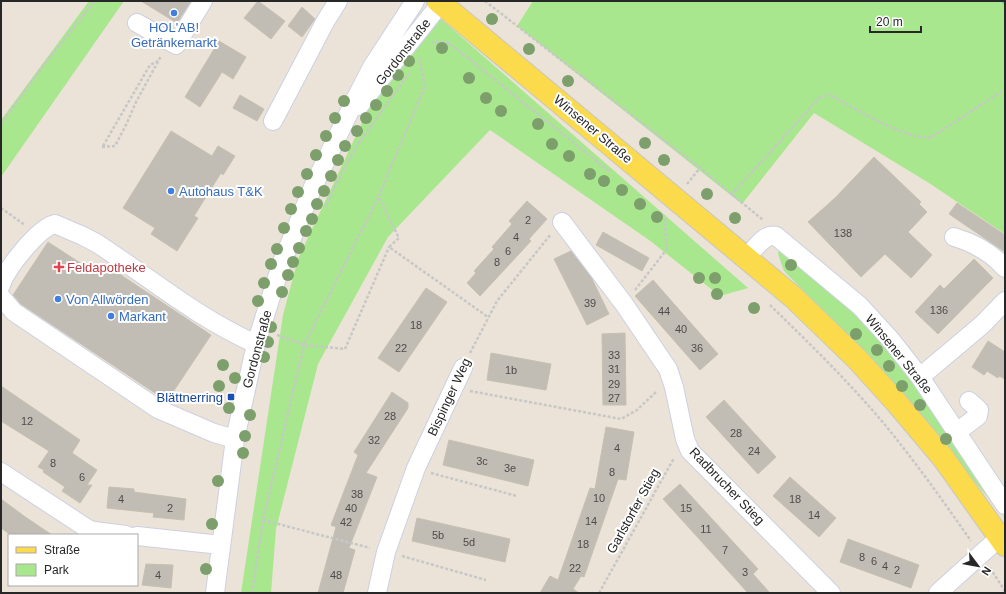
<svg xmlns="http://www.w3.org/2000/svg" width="1006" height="594" font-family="Arial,sans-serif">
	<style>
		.green { fill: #a9e78e }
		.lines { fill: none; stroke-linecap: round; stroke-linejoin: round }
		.stream { stroke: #60c9f8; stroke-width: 5 }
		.building { fill: #c2bdb4; stroke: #c6c0b1 }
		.minor-casing { stroke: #ccd0e2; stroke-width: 20 }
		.major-casing { stroke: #c7c7c7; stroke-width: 24 }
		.path { stroke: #c7c7c7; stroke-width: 2.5; stroke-dasharray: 3 2; stroke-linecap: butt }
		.minor { stroke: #fff; stroke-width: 18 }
		.major { stroke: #fbda4c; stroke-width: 22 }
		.tree { fill: #7c9f6b }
		.shop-dot { fill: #3f7fe0; stroke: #fff; stroke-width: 1.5 }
		.health-dot { fill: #e0444e; stroke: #fff; stroke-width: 1.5 }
		.transit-dot { fill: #1a4fb4; stroke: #fff; stroke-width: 1.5 }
		.labels { text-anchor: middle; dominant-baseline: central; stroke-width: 4; stroke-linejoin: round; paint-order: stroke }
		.number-label { font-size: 11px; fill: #4e4c4a }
		.shop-label { font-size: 13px; fill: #366cbe; stroke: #fff; text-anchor: start }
		.street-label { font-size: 13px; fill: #272727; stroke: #fff }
		.health-label { font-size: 13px; fill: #be3a42; stroke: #fff; text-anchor: start }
		.transit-label { font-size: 13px; fill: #164399; stroke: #fff; text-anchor: end }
	</style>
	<rect width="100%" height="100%" fill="#ebe3d7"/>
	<path class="green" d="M89,1H124L1,177V120Z
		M533,1H1005V234L929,183L814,113L742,204L517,26Z
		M441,19L748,288L720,296L649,240L490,130L388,237L318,364L276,529L271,593H241L283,315L298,259L368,110Z
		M780,247L809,271L873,330L906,372L1005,518L881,369L784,271L778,254Z"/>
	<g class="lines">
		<path class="stream" d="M1004,1L1005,2"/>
	</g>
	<path class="building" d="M141,1H191L177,23Z
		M258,1L285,21L271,39L244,18Z
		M302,7L315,19L302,37L288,26Z
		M219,41L246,57L233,79L222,72L200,107L185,97Z
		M240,95L264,109L257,121L233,108Z
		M171,131L212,156L218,146L235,156L223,175L221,173L194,216L198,218L177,251L151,234L155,228L123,208Z
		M874,157L921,202L919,204L927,212L908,232L932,255L911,278L885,254L861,277L808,222L835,198Z
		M527,201L547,219L529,239L531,241L480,296L467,283L476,273L474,271L494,249L492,247L512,224L509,221Z
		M957,203L1005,235V252L949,214Z
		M603,232L649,258L642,271L596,245Z
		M48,242L88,268L106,265L211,335L167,401L21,304L13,295Z
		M571,251L591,277L609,314L587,325L554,259Z
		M974,259L993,278L938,334L915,312L940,285L944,289Z
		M653,280L718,354L700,370L635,296Z
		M426,288L447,302L399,372L378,358Z
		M625,333L626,405H603L602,334Z
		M988,341L1005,352V379L999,376L998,378L987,371L984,375L972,367Z
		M491,353L551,364L546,390L487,380Z
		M1,386L80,440L72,453L97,470L87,485H92L80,503L62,491L65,487L43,472L44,470L38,467L49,451L1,421Z
		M392,392L408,403V408L366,473L377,477L349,548L355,550L343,593H318L336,527L331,525L358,455L354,452Z
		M724,400L776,457L758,474L706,417Z
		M606,427L634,432L626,480L618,479L584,577L581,576L573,589L579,593H540L550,576L558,580L590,488L595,489Z
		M449,440L534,460L528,486L443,465Z
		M790,477L836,518L819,537L773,496Z
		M680,484L758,569L753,574L770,593H748L663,499Z
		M109,487L134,489V492L186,499L184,520L153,517L154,513L107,508Z
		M1,499L24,516L52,535H11L1,528Z
		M417,518L510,539L505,562L412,541Z
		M848,539L919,565L911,588L840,562Z
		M146,564L173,565L171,588L142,585Z"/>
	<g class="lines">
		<defs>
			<path id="minor" d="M137,23L176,45L203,1
				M359,106L441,3
				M273,121L325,22L338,1
				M562,222L624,304L668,369L674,387L685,439L690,451L831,593
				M954,237C974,243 991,252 1005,268
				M747,257C755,249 764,233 776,236L860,306L891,340L920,377L1005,505
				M1,285C6,269 38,228 55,224L83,236L98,244C150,278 199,319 256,344
				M1,297L14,312L158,409L214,433L235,439
				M920,377L983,324L1005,301
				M957,432L978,416L979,410L969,401
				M1,472L88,529L94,531L126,535
				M137,536L221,545
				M215,593L235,439L256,344L281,265L313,187L356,98L372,67L415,1
				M377,593L386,552L416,468L463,368
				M938,593L1000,537"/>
			<path id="major" d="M438,1L793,297L858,360L896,402L944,459L1005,545"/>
		</defs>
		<use href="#minor" class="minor-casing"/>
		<use href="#major" class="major-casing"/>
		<path class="path" d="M485,1L700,168L763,220
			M431,42L449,43L609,171
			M1,124L42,67L95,1
			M103,146L150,65L158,61
			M102,147L115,146L126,125L136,102L161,56
			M687,184L700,168
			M731,195L820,97L830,95C853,107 908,142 932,137L1005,89
			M379,198L399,238L389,247L488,317
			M326,206L341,174L357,146L409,73
			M1,208L25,225
			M635,290L667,249L664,215
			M770,305C810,344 850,383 886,426C916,463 944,502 971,541
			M277,335L304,345L345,349L389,247
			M470,353L497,301L551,234
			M470,391L621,419L637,410L657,391
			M431,473L517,496
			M263,520L370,548
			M402,556L486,580
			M990,568L1005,591
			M252,593L263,520L304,345L378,198L425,86L419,59
			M599,593L674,458"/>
		<use href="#minor" class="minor"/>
		<use href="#major" class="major"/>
	</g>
	<g class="tree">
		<circle cx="492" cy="19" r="6"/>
		<circle cx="442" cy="48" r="6"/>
		<circle cx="529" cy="49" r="6"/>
		<circle cx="409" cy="61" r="6"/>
		<circle cx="398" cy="75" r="6"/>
		<circle cx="469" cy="78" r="6"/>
		<circle cx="568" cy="81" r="6"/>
		<circle cx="387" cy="91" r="6"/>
		<circle cx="486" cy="98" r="6"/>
		<circle cx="344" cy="101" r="6"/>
		<circle cx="376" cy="105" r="6"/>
		<circle cx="501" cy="111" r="6"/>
		<circle cx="335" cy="118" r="6"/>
		<circle cx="366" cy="118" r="6"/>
		<circle cx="538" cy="124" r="6"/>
		<circle cx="357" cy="131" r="6"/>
		<circle cx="326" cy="136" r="6"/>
		<circle cx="645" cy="143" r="6"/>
		<circle cx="552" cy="144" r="6"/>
		<circle cx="345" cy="146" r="6"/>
		<circle cx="316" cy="155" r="6"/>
		<circle cx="569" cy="156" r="6"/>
		<circle cx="338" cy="160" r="6"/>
		<circle cx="664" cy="160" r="6"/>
		<circle cx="307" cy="174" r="6"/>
		<circle cx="590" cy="174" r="6"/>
		<circle cx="331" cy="176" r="6"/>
		<circle cx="604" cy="181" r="6"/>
		<circle cx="622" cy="190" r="6"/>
		<circle cx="324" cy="191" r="6"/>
		<circle cx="298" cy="192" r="6"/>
		<circle cx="707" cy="194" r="6"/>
		<circle cx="317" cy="204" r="6"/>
		<circle cx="640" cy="204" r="6"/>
		<circle cx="291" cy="209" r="6"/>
		<circle cx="657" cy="217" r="6"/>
		<circle cx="735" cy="218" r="6"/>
		<circle cx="312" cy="219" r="6"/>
		<circle cx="284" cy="228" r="6"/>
		<circle cx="306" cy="231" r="6"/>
		<circle cx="299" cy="248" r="6"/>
		<circle cx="277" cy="249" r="6"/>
		<circle cx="293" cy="262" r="6"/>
		<circle cx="271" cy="264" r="6"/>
		<circle cx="791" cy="265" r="6"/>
		<circle cx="288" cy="275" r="6"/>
		<circle cx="699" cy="278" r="6"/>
		<circle cx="715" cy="278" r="6"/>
		<circle cx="264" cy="283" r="6"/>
		<circle cx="282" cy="292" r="6"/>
		<circle cx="717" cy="294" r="6"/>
		<circle cx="258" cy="301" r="6"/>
		<circle cx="754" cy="308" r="6"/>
		<circle cx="271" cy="327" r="6"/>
		<circle cx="856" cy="334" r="6"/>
		<circle cx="268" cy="342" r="6"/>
		<circle cx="877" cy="350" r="6"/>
		<circle cx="264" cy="357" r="6"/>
		<circle cx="223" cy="365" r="6"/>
		<circle cx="889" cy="366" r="6"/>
		<circle cx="235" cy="378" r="6"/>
		<circle cx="219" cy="386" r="6"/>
		<circle cx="902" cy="386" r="6"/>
		<circle cx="920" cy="405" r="6"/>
		<circle cx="229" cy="408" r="6"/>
		<circle cx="250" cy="415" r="6"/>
		<circle cx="245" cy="436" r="6"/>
		<circle cx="946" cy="439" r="6"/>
		<circle cx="243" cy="453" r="6"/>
		<circle cx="218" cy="481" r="6"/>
		<circle cx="212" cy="524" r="6"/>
		<circle cx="206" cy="569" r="6"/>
	</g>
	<g class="shop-dot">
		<circle cx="174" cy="13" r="4"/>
		<circle cx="171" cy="191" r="4"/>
		<circle cx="58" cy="299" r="4"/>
		<circle cx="111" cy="316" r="4"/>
	</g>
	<path class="health-dot" d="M57 261h4v4h4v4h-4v4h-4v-4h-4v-4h4z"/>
	<rect class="transit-dot" x="227" y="393" width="8" height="8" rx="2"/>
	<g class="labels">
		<g class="number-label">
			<text x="528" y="220">2</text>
			<text x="843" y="233">138</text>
			<text x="516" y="237">4</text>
			<text x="508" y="251">6</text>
			<text x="497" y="262">8</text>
			<text x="590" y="303">39</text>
			<text x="939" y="310">136</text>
			<text x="664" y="311">44</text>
			<text x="416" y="325">18</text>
			<text x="681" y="329">40</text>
			<text x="401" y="348">22</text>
			<text x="697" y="348">36</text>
			<text x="614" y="355">33</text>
			<text x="614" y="369">31</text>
			<text x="511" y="370">1b</text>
			<text x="614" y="384">29</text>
			<text x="614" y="398">27</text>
			<text x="390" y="416">28</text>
			<text x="27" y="421">12</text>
			<text x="736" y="433">28</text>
			<text x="374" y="440">32</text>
			<text x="617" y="448">4</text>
			<text x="754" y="451">24</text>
			<text x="482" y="461">3c</text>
			<text x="53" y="463">8</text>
			<text x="510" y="468">3e</text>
			<text x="612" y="472">8</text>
			<text x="82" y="477">6</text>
			<text x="357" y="494">38</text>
			<text x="599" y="498">10</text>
			<text x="121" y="499">4</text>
			<text x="795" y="499">18</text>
			<text x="170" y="508">2</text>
			<text x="351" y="508">40</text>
			<text x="686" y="508">15</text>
			<text x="814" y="515">14</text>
			<text x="591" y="521">14</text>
			<text x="346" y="522">42</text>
			<text x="706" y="529">11</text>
			<text x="438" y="535">5b</text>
			<text x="469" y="542">5d</text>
			<text x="583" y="544">18</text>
			<text x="725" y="550">7</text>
			<text x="862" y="557">8</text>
			<text x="874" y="561">6</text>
			<text x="885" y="566">4</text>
			<text x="575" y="568">22</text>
			<text x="897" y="570">2</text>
			<text x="745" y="572">3</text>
			<text x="158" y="575">4</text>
			<text x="336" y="575">48</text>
		</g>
		<g class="shop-label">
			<text x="174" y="27" text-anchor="middle">HOL'AB!<tspan x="174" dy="15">Getränkemarkt</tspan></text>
			<text x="179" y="191">Autohaus T&amp;K</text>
			<text x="66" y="299">Von Allwörden</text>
			<text x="119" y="316">Markant</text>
		</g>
		<g class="street-label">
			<text transform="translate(403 52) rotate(-52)">Gordonstraße</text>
			<text transform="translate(593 129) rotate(40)">Winsener Straße</text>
			<text transform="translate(257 349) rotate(-75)">Gordonstraße</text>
			<text transform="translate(899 354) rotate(51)">Winsener Straße</text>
			<text transform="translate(449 397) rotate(-65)">Bispinger Weg</text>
			<text transform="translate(727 486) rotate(46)">Radbrucher Stieg</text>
			<text transform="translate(633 511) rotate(-61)">Garlstorfer Stieg</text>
		</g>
		<g class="health-label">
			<text x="67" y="267">Feldapotheke</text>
		</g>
		<g class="transit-label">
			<text x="223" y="397">Blättnerring</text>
		</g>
	</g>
	<rect width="1006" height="594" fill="none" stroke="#272727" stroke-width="4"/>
	<rect x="8" y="534" width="130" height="52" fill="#ffffff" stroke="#a9a9a9"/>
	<rect x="16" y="547" width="20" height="6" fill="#fbda4c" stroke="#a9a9a9"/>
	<text x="44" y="554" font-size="12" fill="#272727">Straße</text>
	<rect x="16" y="564" width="20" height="12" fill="#a9e78e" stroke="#a9a9a9"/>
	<text x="44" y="574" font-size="12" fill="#272727">Park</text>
	<g transform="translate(978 566) rotate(122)" stroke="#ffffff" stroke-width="3" paint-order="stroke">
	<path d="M0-3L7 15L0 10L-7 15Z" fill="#272727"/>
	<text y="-6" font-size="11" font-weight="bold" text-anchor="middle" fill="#272727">N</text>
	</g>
	<path d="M870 26v6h51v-6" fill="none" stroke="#272727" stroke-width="2"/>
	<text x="876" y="26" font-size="12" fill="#272727" stroke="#ffffff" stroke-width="3" paint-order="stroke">20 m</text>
</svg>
